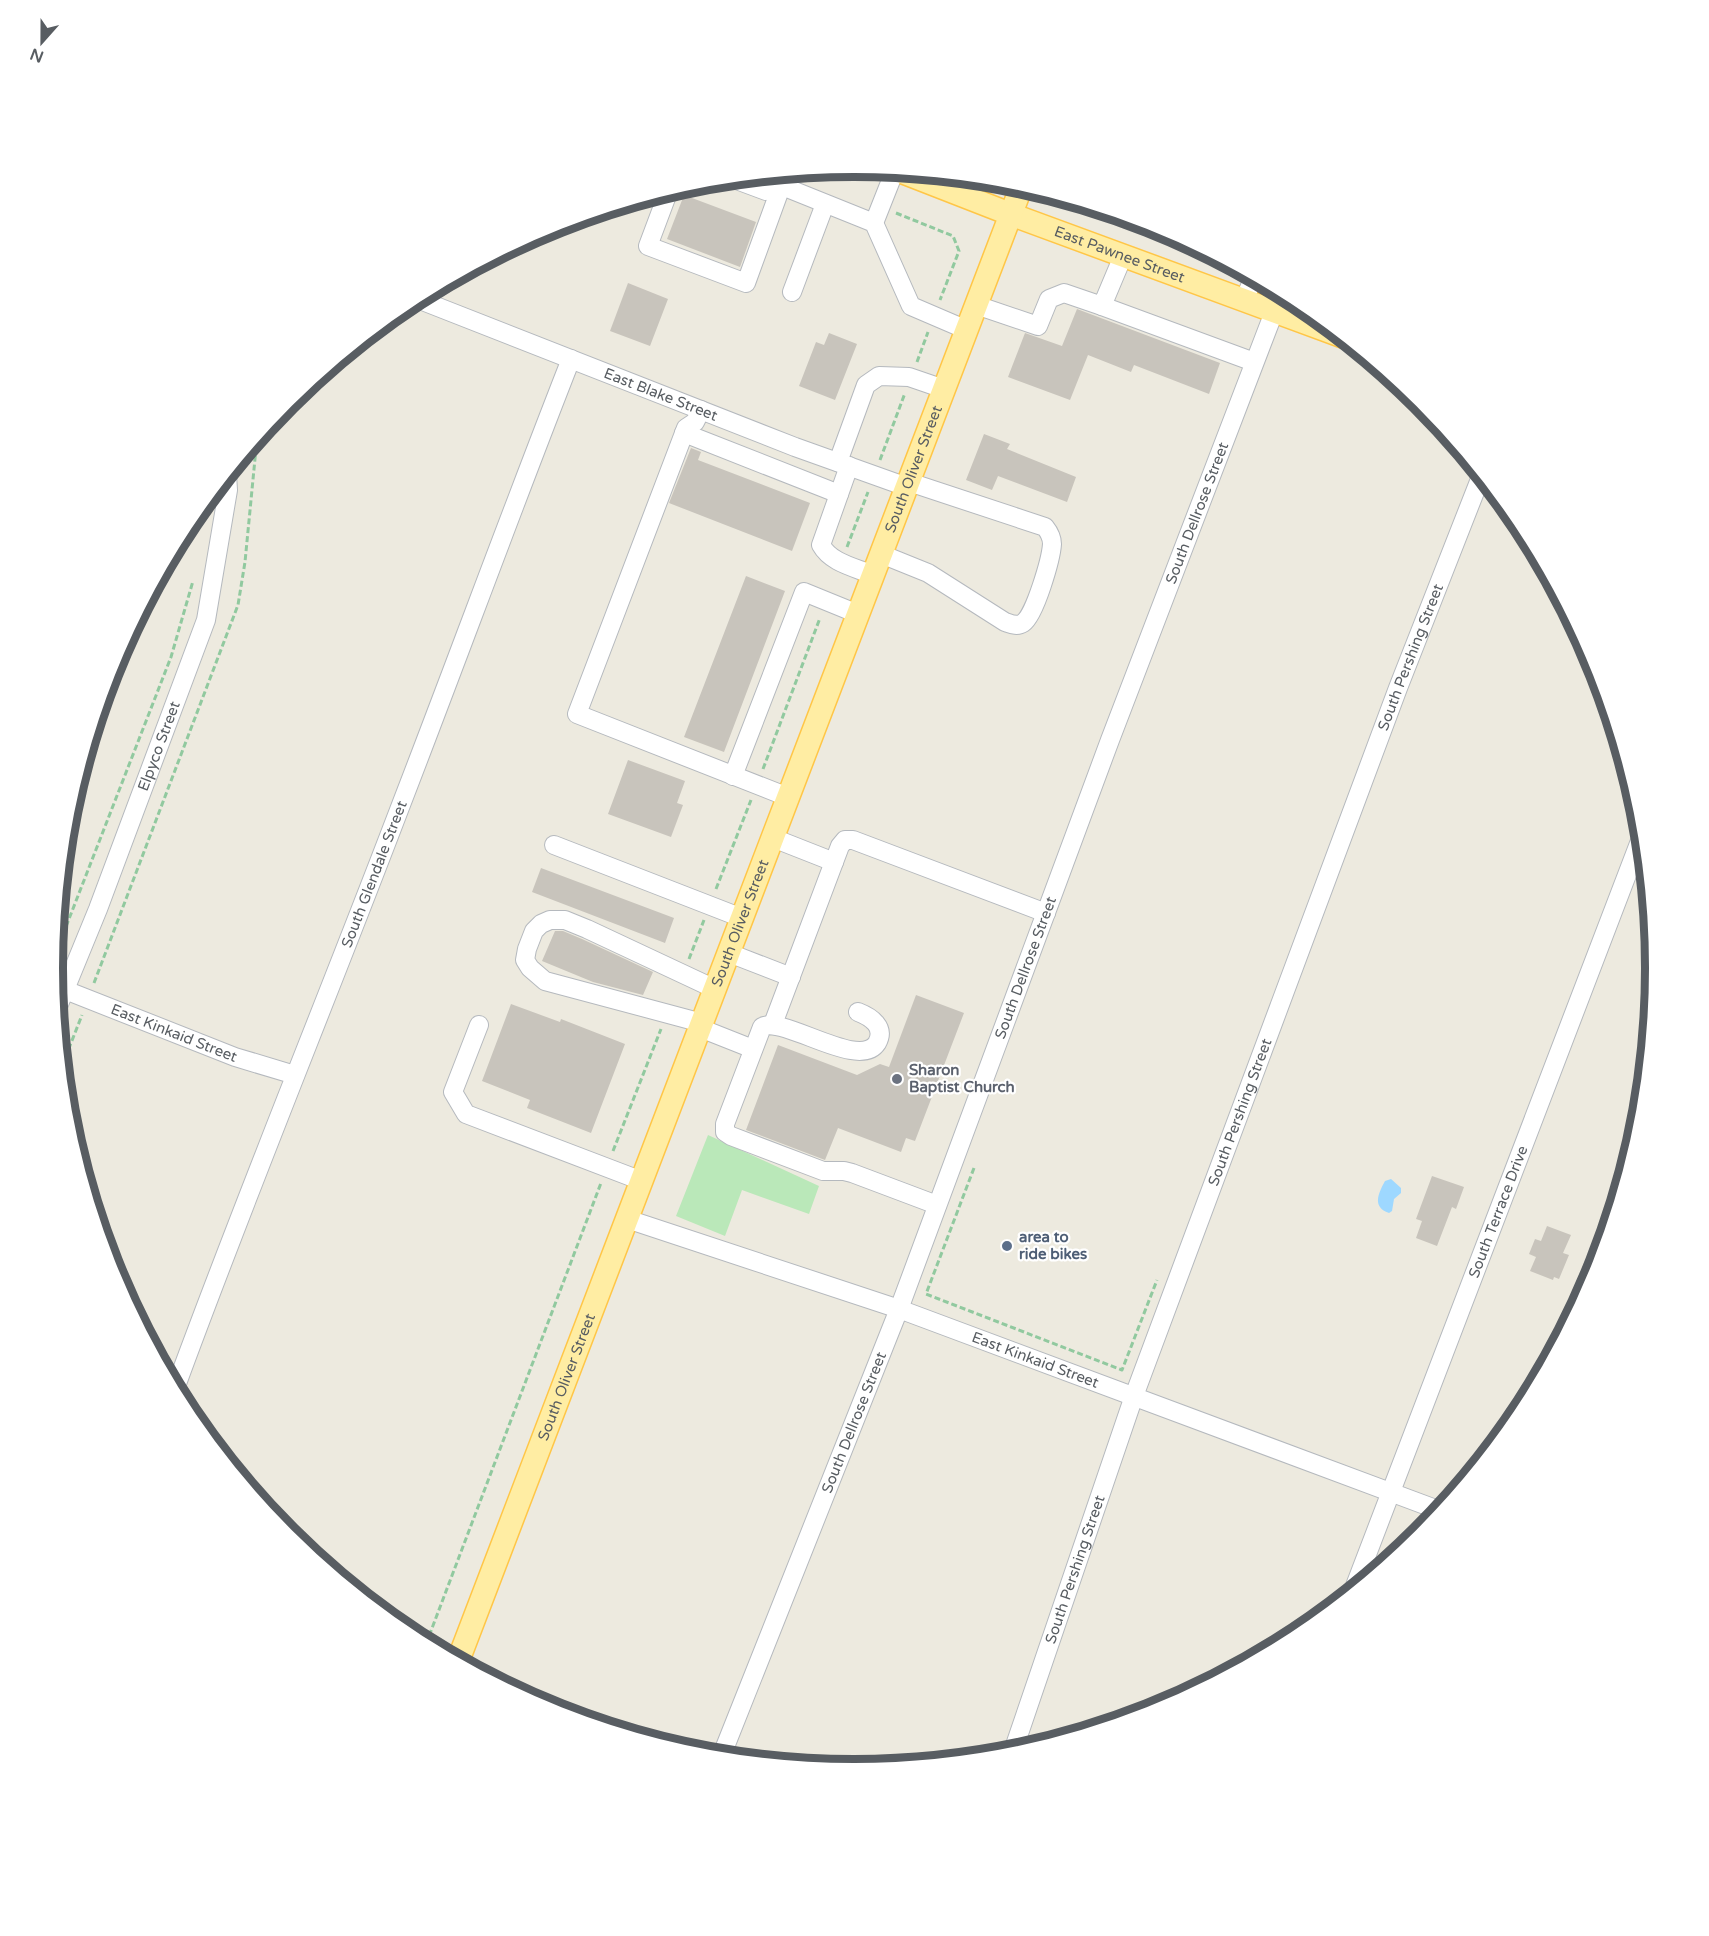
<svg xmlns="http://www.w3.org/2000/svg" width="1709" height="1936" font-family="'Varela Round',sans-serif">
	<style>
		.green { fill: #bae8b9 }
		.water { fill: #9ed8ff }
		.building { fill: #c8c4bc }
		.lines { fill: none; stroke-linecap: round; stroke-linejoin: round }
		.minor-casing { stroke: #b5b9be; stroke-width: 20 }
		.major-casing { stroke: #ffc647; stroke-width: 25 }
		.path { stroke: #91c99f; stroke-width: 3; stroke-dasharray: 6 3; stroke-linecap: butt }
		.minor { stroke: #fff; stroke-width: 18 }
		.major { stroke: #ffeda3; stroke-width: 22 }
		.worship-dot { fill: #6b7280; stroke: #fff; stroke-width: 2 }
		.service-dot { fill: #5c6f8a; stroke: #fff; stroke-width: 2 }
		.labels { text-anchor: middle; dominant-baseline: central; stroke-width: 4.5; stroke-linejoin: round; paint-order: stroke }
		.street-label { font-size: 15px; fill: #585d62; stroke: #fff }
		.worship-label { font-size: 15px; font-weight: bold; fill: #5b616d; stroke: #fff; text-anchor: start }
		.service-label { font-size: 15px; font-weight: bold; fill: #4e5e75; stroke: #fff; text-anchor: start }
		.rim { fill: none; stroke: #585d62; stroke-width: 8 }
	</style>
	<rect width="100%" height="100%" fill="#edeadf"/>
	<path class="green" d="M708,1135L819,1186L809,1214L742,1190L725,1236L676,1216Z"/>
	<path class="water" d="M1391,1179L1401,1188V1193L1394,1199L1392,1211L1389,1213C1372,1207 1378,1194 1385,1181Z"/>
	<path class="building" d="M684,195L756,222L740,267L667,239Z
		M628,283L668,299L650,346L610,331Z
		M1077,309L1220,363L1209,394L1134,365L1131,372L1088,355L1070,400L1008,377L1025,333L1062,346Z
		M829,333L857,344L835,400L799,386L816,342L824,345Z
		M984,434L1010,444L1007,449L1076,477L1067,502L998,476L992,490L966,480Z
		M691,448L701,452L698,460L810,503L792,551L669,503Z
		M746,576L785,591L724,752L684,737Z
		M628,760L685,781L677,803L683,805L671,837L608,814Z
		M541,868L674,918L665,943L532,892Z
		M555,931H563L582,939L653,972L643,995L593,982L542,961Z
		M916,995L964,1013L915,1141L906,1138L901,1152L838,1128L825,1160L746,1130L778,1045L857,1075L880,1064L889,1067Z
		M511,1004L560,1022L561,1019L625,1044L591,1133L527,1108L530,1100L482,1081Z
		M1432,1176L1464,1187L1456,1209L1452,1207L1437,1246L1416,1238L1422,1221L1416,1219Z
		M1547,1226L1571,1235L1563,1253L1569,1255L1559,1279L1554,1277L1553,1280L1530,1271L1536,1257L1529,1254L1535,1239L1541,1241Z"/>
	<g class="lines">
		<defs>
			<g id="minor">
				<path d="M731,178L766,191L782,186L874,223L911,306L967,330"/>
				<path d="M669,190L648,246L746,283L786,173"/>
				<path d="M874,223L895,170"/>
				<path d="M792,292L825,204"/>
				<path id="s1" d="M415,298L795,447L907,487"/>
				<path d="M1244,301L1254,276"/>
				<path d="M976,305L1038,326L1049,299L1064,293L1102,306L1123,256"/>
				<path d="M1102,306L1254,362"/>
				<path d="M701,410L695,422L686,428L577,714L788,797"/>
				<path d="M684,433L839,494"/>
				<path d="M838,462L866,385L879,376L909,377L944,389"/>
				<path d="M849,466L821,545C831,563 854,567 873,575"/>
				<path d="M881,554L928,573L1005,622C1011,624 1017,627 1023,623C1035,615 1051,559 1052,544C1052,537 1049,532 1045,527L909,482"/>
				<path d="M733,776L804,592L858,614"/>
				<path d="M773,838L834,862"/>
				<path d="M554,845L742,918"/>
				<path d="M729,953L791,977"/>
				<path id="s2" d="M55,986L235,1057L295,1075"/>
				<path id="s3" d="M57,1009L98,909L206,620L228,490L227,474"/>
				<path d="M858,1012C871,1017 886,1027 877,1043C859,1071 783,1015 762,1027L725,1124V1132L731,1136L823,1171H844L852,1173L937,1205"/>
				<path d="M702,1023L545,981L530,968L525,960L527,949L534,931L541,924L550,920H565L587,929L715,989"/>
				<path d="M773,1024L840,846L845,840H853L1046,913"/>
				<path d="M479,1025L453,1092L466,1114L642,1181"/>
				<path d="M700,1028L753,1049"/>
				<path id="s4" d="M627,1219L899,1309L1441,1511"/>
				<path id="s5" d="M175,1389C246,1195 325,1004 399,810C457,660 512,509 571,359"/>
				<path id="s6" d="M1353,1591L1643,833"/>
				<path id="s7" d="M1012,1754L1134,1396L1398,688L1482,474"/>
				<path id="s8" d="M721,1757L899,1309L1110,740L1274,312"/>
			</g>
			<g id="major">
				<path id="s9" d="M897,170L1010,214L1344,337"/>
				<path id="s10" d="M458,1661L1022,185"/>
			</g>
		</defs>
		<use href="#minor" class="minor-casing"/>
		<use href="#major" class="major-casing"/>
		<path class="path" d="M896,213L953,236L959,251L940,300
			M917,362L928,332
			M880,460L905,393
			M847,547L868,492
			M763,769L820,618
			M716,889L751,800
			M689,959L704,920
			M53,960L171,657L193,581
			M94,983L238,605L245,562L257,438
			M62,1066L82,1015
			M613,1151L661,1029
			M974,1168L926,1294L1122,1370L1157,1280
			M426,1644L601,1183"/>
		<use href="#minor" class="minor"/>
		<use href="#major" class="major"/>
	</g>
	<circle class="worship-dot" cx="897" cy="1079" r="6"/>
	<circle class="service-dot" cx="1007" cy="1246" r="6"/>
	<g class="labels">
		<g class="street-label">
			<text stroke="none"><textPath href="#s9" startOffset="238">East Pawnee Street</textPath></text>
			<text stroke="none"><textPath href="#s1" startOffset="264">East Blake Street</textPath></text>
			<text stroke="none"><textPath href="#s10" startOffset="1276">South Oliver Street</textPath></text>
			<text stroke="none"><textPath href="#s8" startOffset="1332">South Dellrose Street</textPath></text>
			<text stroke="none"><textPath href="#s7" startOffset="1167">South Pershing Street</textPath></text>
			<text stroke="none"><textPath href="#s3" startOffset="282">Elpyco Street</textPath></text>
			<text stroke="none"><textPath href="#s5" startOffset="552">South Glendale Street</textPath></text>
			<text stroke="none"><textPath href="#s10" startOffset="790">South Oliver Street</textPath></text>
			<text stroke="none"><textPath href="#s8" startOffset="846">South Dellrose Street</textPath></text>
			<text stroke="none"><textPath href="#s2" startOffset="128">East Kinkaid Street</textPath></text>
			<text stroke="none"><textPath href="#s7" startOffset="681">South Pershing Street</textPath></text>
			<text stroke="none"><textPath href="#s6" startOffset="406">South Terrace Drive</textPath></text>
			<text stroke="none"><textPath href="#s4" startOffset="432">East Kinkaid Street</textPath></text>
			<text stroke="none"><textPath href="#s10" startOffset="304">South Oliver Street</textPath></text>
			<text stroke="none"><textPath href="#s8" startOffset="360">South Dellrose Street</textPath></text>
			<text stroke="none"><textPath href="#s7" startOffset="195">South Pershing Street</textPath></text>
		</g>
		<g class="worship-label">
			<text x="909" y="1070">Sharon<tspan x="909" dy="17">Baptist Church</tspan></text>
		</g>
		<g class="service-label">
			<text x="1019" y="1237">area to<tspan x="1019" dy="17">ride bikes</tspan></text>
		</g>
	</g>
	<path d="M0 0H1709V1936H0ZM63 968a791 791 0 1 1 1582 0a791 791 0 1 1-1582 0Z" fill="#fff" fill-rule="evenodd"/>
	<path class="rim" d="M63 968a791 791 0 1 1 1582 0a791 791 0 1 1-1582 0Z"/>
	<g transform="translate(42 42) rotate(201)" stroke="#ffffff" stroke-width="4.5" paint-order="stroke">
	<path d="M0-4.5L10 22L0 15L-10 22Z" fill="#585d62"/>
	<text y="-9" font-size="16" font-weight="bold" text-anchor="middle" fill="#585d62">N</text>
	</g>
</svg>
